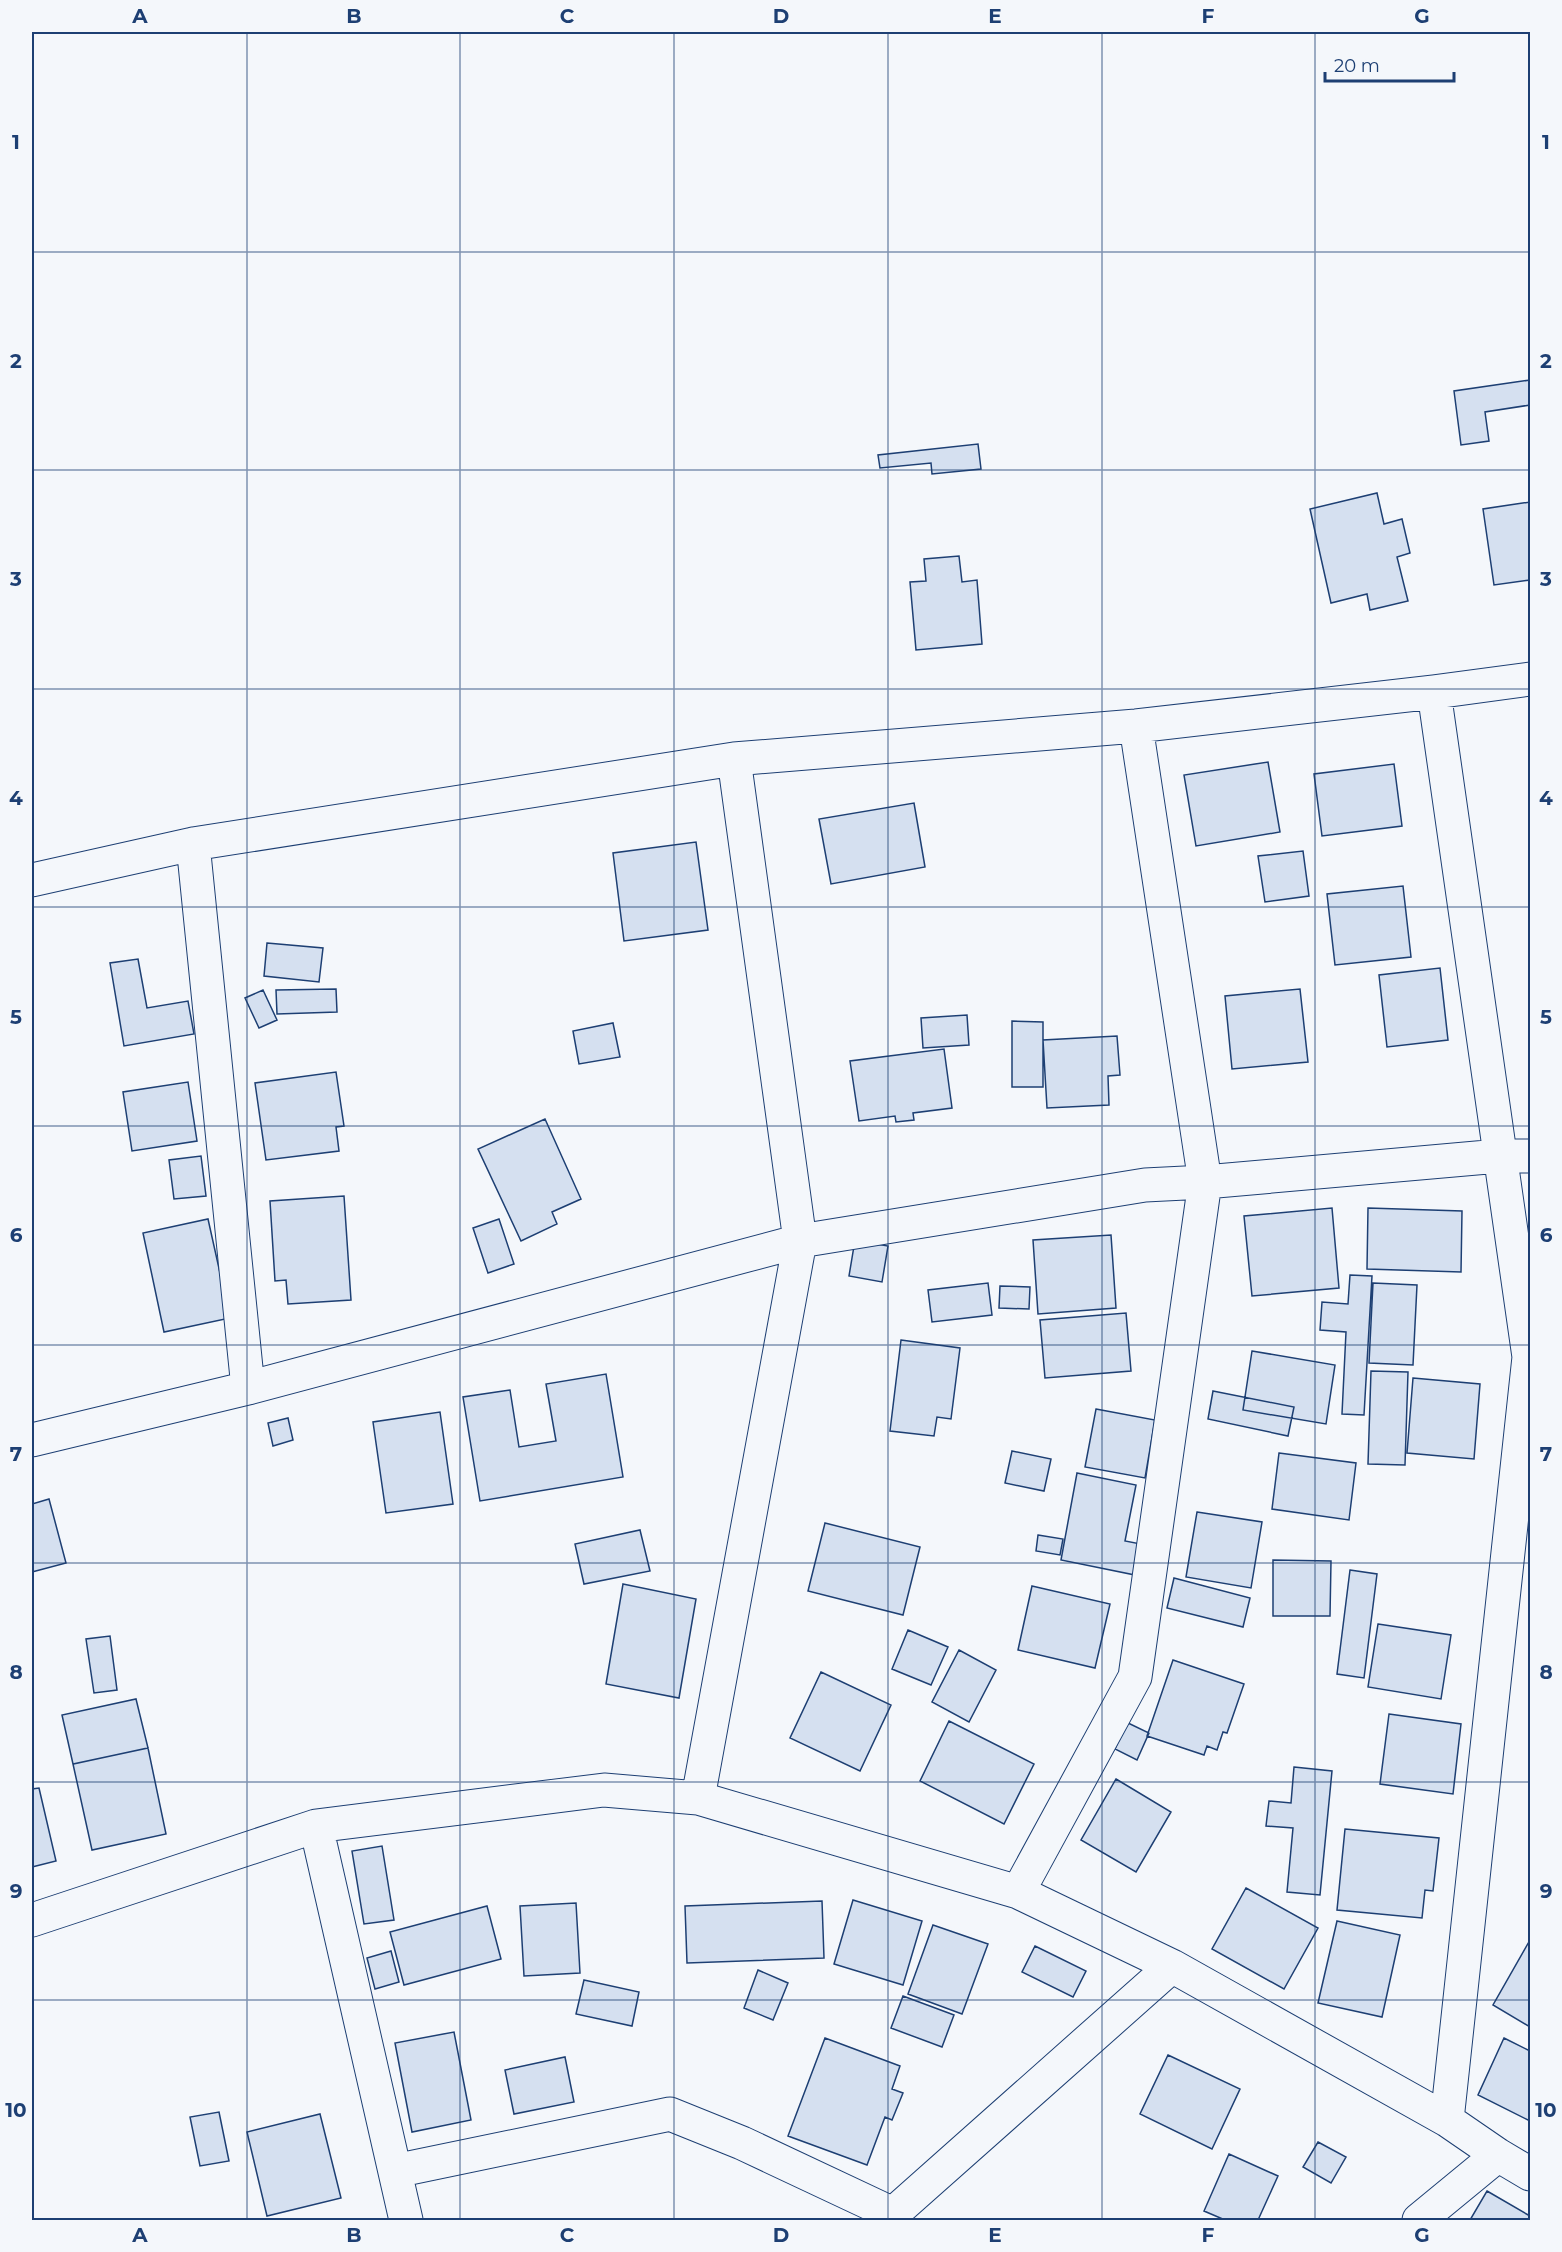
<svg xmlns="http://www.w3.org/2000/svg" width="1562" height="2252" font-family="Montserrat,sans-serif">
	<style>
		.building { fill: #d5e0f0; stroke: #1d3f73; stroke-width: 1.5 }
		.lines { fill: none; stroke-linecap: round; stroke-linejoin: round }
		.minor-casing { stroke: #1d3f73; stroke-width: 35 }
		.minor { stroke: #f4f7fb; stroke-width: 33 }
		.grid { fill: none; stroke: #1d3f73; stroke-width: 1.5; stroke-opacity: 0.55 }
		.neatline { fill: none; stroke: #1d3f73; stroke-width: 2 }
		.grid-label { font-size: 20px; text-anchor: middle; font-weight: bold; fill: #1d3f73 }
	</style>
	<rect width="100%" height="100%" fill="#f4f7fb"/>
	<path class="building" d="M1530,380V405L1485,412L1489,441L1461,445L1454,391Z
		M978,444L981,469L932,474L931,463L880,468L878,455Z
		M1377,493L1384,524L1402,519L1410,553L1397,557L1408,601L1370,610L1367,594L1331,603L1310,509Z
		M1530,502V580L1494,585L1483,509Z
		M959,556L962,582L977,580L982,644L916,650L910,582L926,581L924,559Z
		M1268,762L1280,832L1196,846L1184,775Z
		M1394,764L1402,826L1322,836L1314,774Z
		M914,803L925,867L831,884L819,819Z
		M696,842L708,930L624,941L613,853Z
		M1303,851L1309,896L1265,902L1258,856Z
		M1403,886L1411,957L1335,965L1327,894Z
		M267,943L323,948L319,982L264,976Z
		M138,959L147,1008L188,1001L194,1034L124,1046L110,963Z
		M1440,968L1448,1040L1387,1047L1379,975Z
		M336,989L337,1012L277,1014L276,990Z
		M1300,989L1308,1062L1232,1069L1225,996Z
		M263,990L277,1020L259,1028L245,998Z
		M967,1015L969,1045L923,1048L921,1018Z
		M1012,1021L1043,1022V1087H1012Z
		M613,1023L620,1057L579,1064L573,1031Z
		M1117,1036L1120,1075L1108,1076L1109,1105L1047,1108L1043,1040Z
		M944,1049L952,1108L913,1113L914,1120L896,1122L895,1116L859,1121L850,1061Z
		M336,1072L344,1126L336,1127L339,1151L266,1160L255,1083Z
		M188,1082L197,1141L132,1151L123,1092Z
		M545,1119L581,1199L552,1212L557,1224L521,1241L478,1149Z
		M201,1156L206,1196L174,1199L169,1160Z
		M344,1196L351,1300L288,1304L286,1280L275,1281L270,1201Z
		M1332,1208L1339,1288L1252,1296L1244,1216Z
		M1368,1208L1462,1211L1461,1272L1367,1269Z
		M208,1219L230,1318L164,1332L143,1233Z
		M499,1219L514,1264L488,1273L473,1228Z
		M1111,1235L1116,1308L1038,1314L1033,1240Z
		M855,1240L888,1246L882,1282L849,1276Z
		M1350,1275L1372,1276L1364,1415L1342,1414L1346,1332L1320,1330L1322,1302L1348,1304Z
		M988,1283L992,1315L932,1322L928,1290Z
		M1373,1283L1417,1285L1413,1365L1369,1363Z
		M1000,1286L1030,1287L1029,1309L999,1308Z
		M1126,1313L1131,1371L1045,1378L1040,1320Z
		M901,1340L960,1348L951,1419L937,1417L934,1436L890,1431Z
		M1252,1351L1335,1365L1326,1424L1243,1410Z
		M1371,1371L1408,1372L1405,1465L1368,1464Z
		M606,1374L623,1477L480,1501L463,1397L510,1390L519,1447L556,1441L546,1384Z
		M1413,1378L1480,1384L1474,1459L1407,1453Z
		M1213,1391L1294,1407L1288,1436L1208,1419Z
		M1096,1409L1155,1420L1145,1478L1085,1467Z
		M440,1412L453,1504L386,1513L373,1422Z
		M288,1418L293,1440L273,1446L268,1423Z
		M1012,1451L1051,1459L1044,1491L1005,1483Z
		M1279,1453L1356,1463L1349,1520L1272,1509Z
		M1077,1473L1136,1485L1125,1541L1146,1545L1140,1576L1061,1560Z
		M49,1499L66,1563L32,1572V1504Z
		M1197,1512L1262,1522L1251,1588L1186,1577Z
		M825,1523L920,1547L903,1615L808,1591Z
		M640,1530L650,1571L584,1584L575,1544Z
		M1038,1535L1063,1539L1060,1555L1036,1551Z
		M1273,1560L1331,1561L1330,1616H1273Z
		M1350,1570L1377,1574L1364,1678L1337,1674Z
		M1174,1578L1250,1598L1243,1627L1167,1608Z
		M623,1584L696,1599L679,1698L606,1684Z
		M1032,1586L1110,1604L1095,1668L1018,1650Z
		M1378,1624L1451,1635L1441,1699L1368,1687Z
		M908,1630L948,1647L931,1685L892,1669Z
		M110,1636L117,1690L94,1693L86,1639Z
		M959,1650L996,1670L969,1722L932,1702Z
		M1173,1660L1244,1684L1227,1733L1223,1732L1217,1750L1207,1746L1204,1755L1147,1736Z
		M821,1672L891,1705L860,1771L790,1738Z
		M136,1699L148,1748L73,1764L62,1715Z
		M1389,1714L1461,1724L1453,1794L1380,1784Z
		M949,1721L1034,1764L1004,1824L920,1781Z
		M1126,1722L1149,1733L1137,1760L1115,1749Z
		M148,1748L166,1834L92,1850L73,1764Z
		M1294,1767L1332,1771L1320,1895L1287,1892L1293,1828L1266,1826L1269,1801L1291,1803Z
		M1116,1779L1171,1812L1136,1872L1081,1840Z
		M39,1788L56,1861L32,1867V1789Z
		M1345,1829L1439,1838L1433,1891L1425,1890L1422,1918L1337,1910Z
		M382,1846L394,1920L364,1924L352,1851Z
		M1246,1888L1318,1928L1284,1989L1212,1949Z
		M853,1900L922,1921L903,1985L834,1964Z
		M822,1901L824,1958L687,1963L685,1906Z
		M576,1903L580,1973L524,1976L520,1906Z
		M487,1906L501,1959L404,1985L390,1932Z
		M1337,1921L1400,1935L1382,2017L1318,2003Z
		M933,1925L988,1944L962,2014L908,1994Z
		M1530,1940V2027L1493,2005Z
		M1035,1946L1086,1971L1073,1997L1022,1972Z
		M391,1951L399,1982L375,1989L367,1958Z
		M758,1970L788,1983L773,2020L744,2008Z
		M584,1980L639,1992L632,2026L576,2014Z
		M903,1996L954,2015L942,2047L891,2028Z
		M454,2032L471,2120L412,2132L395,2043Z
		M825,2038L900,2066L892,2089L903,2093L892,2120L885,2117L867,2165L788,2136Z
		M1504,2038L1530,2051V2121L1478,2095Z
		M1168,2055L1240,2089L1212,2149L1140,2114Z
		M565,2057L574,2102L514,2114L505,2070Z
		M219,2112L229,2161L200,2166L190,2117Z
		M320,2114L341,2198L267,2216L247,2132Z
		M1318,2142L1346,2157L1331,2183L1303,2167Z
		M1229,2154L1278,2176L1258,2220H1225L1204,2211Z
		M1487,2191L1530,2216V2220H1470Z"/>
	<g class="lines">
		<defs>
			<path id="minor" d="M1434,692L1529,1357L1447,2120
				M193,844L248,1388
				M32,880L193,844L734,759L1136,726L1434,692L1530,679
				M32,1440L248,1388L800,1241L1145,1185L1205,1182L1499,1156H1530
				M698,1798L800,1241L734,759
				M316,1826L406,2220
				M1018,1892L1135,1677L1205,1182L1136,726
				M32,1920L316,1826L604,1790L698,1798L1018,1892L1172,1966L1447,2120L1498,2155L1530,2174
				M395,2171L670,2114L742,2143L893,2214
				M886,2220L1172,1966
				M1419,2220L1498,2155"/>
		</defs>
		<use href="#minor" class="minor-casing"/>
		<use href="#minor" class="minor"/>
	</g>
	<path class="grid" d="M247,32V2220M460,32V2220M674,32V2220M888,32V2220M1102,32V2220M1315,32V2220M32,252H1530M32,470H1530M32,689H1530M32,907H1530M32,1126H1530M32,1345H1530M32,1563H1530M32,1782H1530M32,2000H1530"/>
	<rect width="1562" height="2252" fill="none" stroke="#f4f7fb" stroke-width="66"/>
	<path d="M1325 72v9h129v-9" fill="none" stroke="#1d3f73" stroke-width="3"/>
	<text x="1334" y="72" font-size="18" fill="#1d3f73" stroke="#f4f7fb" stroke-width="4.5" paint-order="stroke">20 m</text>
	<rect x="33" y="33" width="1496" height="2186" class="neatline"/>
	<g class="grid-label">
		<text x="140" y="23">A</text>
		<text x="354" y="23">B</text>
		<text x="567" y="23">C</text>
		<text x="781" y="23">D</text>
		<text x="995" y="23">E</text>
		<text x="1208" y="23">F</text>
		<text x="1422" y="23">G</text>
		<text x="16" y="149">1</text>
		<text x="1546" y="149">1</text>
		<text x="16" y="368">2</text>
		<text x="1546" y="368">2</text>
		<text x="16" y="586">3</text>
		<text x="1546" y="586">3</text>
		<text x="16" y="805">4</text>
		<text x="1546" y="805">4</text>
		<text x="16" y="1024">5</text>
		<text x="1546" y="1024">5</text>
		<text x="16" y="1242">6</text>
		<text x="1546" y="1242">6</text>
		<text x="16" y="1461">7</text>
		<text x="1546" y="1461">7</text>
		<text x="16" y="1679">8</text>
		<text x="1546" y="1679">8</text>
		<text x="16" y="1898">9</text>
		<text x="1546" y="1898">9</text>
		<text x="16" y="2117">10</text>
		<text x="1546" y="2117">10</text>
		<text x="140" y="2242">A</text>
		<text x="354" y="2242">B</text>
		<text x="567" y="2242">C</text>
		<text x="781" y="2242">D</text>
		<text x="995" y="2242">E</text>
		<text x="1208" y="2242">F</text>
		<text x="1422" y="2242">G</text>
	</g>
</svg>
